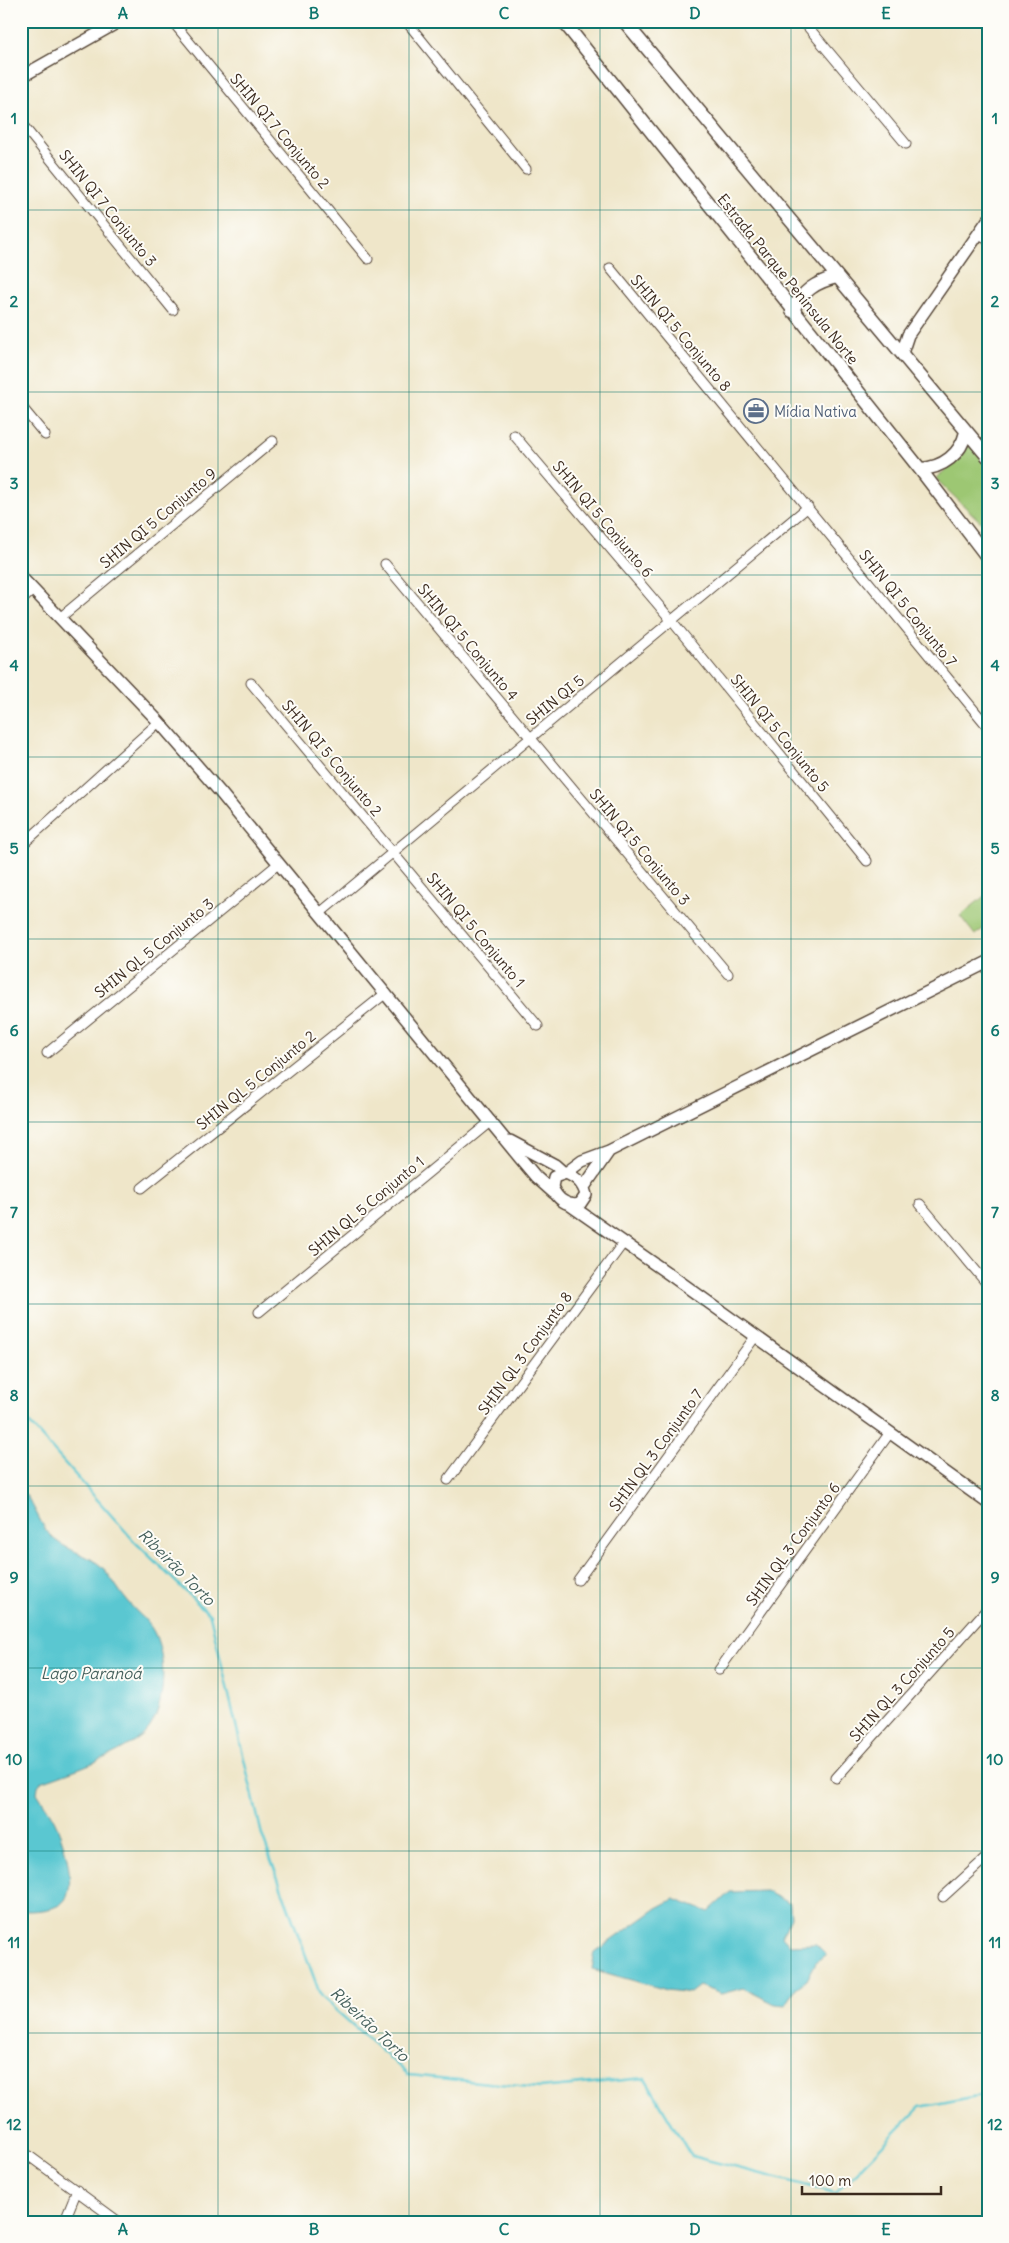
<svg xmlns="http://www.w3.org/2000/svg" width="1009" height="2243" font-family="Delius,sans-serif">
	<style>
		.green { fill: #9dc773; stroke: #6c7848 }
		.water { fill: #5ac7d1; stroke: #4a7878 }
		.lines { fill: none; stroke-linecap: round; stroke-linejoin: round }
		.stream { stroke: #5ac7d1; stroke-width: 2.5 }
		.minor-casing { stroke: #564638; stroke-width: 11 }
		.tertiary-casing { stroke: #564638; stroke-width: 14 }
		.secondary-casing { stroke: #564638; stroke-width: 15 }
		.minor { stroke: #fff; stroke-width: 9 }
		.tertiary { stroke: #fff; stroke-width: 11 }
		.secondary { stroke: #fff; stroke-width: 12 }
		.grid { fill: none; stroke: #0f766e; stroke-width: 1; stroke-opacity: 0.55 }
		.labels { text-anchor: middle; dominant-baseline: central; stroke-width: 4; stroke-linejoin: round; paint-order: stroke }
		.street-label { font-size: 15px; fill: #3b2a1e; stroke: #fdfcf7 }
		.service-label { font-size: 15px; fill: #4e5e75; stroke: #fdfcf7; text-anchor: start }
		.water-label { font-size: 16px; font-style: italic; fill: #46615d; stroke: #fdfcf7 }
		.neatline { fill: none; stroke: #0f766e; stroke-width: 2 }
		.grid-label { font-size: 16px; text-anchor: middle; font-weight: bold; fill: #0f766e }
	</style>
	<rect width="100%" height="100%" fill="#fdfcf7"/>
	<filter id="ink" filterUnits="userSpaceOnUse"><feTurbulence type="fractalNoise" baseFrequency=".02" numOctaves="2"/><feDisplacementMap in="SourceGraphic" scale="10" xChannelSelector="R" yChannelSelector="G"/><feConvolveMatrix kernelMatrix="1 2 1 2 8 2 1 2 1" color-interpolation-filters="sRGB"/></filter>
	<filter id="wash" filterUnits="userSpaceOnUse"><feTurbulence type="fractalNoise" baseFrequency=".0096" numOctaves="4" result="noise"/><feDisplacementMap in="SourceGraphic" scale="20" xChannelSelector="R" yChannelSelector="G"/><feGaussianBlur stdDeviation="1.12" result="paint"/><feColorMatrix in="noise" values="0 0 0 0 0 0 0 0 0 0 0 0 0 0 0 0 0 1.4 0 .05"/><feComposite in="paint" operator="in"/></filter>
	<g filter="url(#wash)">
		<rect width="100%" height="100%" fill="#efe6c9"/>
		<path class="green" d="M972,443L988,463V529L936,479Z
			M988,893V925L975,935L960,916Z"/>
		<path class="water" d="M21,1490C34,1502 38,1521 49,1534C63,1551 89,1553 104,1569C113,1579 119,1592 128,1602C135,1611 145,1618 151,1627C169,1653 167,1717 141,1737C112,1758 75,1770 41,1782L38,1786L37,1793C44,1804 54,1817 58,1829C65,1846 78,1890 62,1903C52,1911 34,1911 21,1911Z
			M766,1891L790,1904L791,1917L782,1936L790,1945L816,1944L826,1954L816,1962L807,1980L796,1988L786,2005L775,2004L743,1988L721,1994L699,1986L690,1993L667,1990L592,1969L595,1952L657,1908L674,1899L708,1912L730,1892Z"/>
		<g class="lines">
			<path class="stream" d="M21,1414L135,1542L210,1615L262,1835L321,1997L409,2075L540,2088L645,2078L691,2156L836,2193L920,2107L988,2094"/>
		</g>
	</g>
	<g filter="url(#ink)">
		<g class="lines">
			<defs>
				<path id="minor" d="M172,21L368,259
					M406,21L526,169
					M803,21L906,144
					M21,123L173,310
					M980,232L988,241
					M610,268L988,727
					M21,406L45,435
					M514,435L672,621L867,861
					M385,564L728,974
					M21,601L33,590
					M61,617L273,441
					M251,683L538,1026
					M21,846L159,722
					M320,913L808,507
					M47,1053L278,864
					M142,1188L386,993
					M920,1204L988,1285
					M259,1312L491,1121
					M448,1480L624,1242
					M578,1580L755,1337
					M719,1670L889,1434
					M836,1778L988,1608
					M943,1897L988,1856
					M21,2150L119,2222
					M64,2222L77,2190"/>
				<path id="tertiary" d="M21,77L120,21
					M902,353L908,335L988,220
					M21,577L159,722L220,792L520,1158L536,1177L554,1193
					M510,1141L555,1165L564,1173
					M566,1173C577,1178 583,1183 586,1195L580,1204C567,1207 557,1199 552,1187L554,1177L566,1173L582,1161L609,1151L988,962
					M584,1187L609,1151
					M570,1205L669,1274L988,1503"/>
				<path id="secondary" d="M563,21L920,469L988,558
					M624,21L988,457
					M792,311C803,291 815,282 837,277
					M920,469C943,468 961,454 966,432"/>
			</defs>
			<use href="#minor" class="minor-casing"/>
			<use href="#tertiary" class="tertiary-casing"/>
			<use href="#secondary" class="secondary-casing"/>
			<use href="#minor" class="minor"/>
			<use href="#tertiary" class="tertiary"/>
			<use href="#secondary" class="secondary"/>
		</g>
	</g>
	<path class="grid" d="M218,21V2222M409,21V2222M600,21V2222M791,21V2222M21,210H988M21,392H988M21,575H988M21,757H988M21,939H988M21,1122H988M21,1304H988M21,1486H988M21,1668H988M21,1851H988M21,2033H988"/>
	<defs>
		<symbol id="office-ring" viewBox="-11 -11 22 22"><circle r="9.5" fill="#fdfcf7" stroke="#5c6f8a" stroke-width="1.5"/><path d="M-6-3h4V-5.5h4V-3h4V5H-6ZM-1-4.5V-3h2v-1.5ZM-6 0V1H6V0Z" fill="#5c6f8a"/></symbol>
	</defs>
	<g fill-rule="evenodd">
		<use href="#office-ring" x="742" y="397" width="28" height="28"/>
	</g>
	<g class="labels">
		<g class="street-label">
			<text transform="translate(280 131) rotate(50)">SHIN QI 7 Conjunto 2</text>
			<text transform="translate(108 208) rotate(51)">SHIN QI 7 Conjunto 3</text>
			<text transform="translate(788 279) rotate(51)">Estrada Parque Península Norte</text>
			<text transform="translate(681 333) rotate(50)">SHIN QI 5 Conjunto 8</text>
			<text transform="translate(158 518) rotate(-40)">SHIN QI 5 Conjunto 9</text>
			<text transform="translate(603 519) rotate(50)">SHIN QI 5 Conjunto 6</text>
			<text transform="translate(908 608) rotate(51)">SHIN QI 5 Conjunto 7</text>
			<text transform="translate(468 642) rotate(50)">SHIN QI 5 Conjunto 4</text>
			<text transform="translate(555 700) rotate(-39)">SHIN QI 5</text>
			<text transform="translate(780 733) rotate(51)">SHIN QI 5 Conjunto 5</text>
			<text transform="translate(332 758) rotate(50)">SHIN QI 5 Conjunto 2</text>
			<text transform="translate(640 847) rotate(50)">SHIN QI 5 Conjunto 3</text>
			<text transform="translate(476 930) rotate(50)">SHIN QI 5 Conjunto 1</text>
			<text transform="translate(154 948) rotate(-39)">SHIN QL 5 Conjunto 3</text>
			<text transform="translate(256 1080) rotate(-39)">SHIN QL 5 Conjunto 2</text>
			<text transform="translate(366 1206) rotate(-40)">SHIN QL 5 Conjunto 1</text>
			<text transform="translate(525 1353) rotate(-54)">SHIN QL 3 Conjunto 8</text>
			<text transform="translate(656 1450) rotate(-54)">SHIN QL 3 Conjunto 7</text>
			<text transform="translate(793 1544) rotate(-54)">SHIN QL 3 Conjunto 6</text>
			<text transform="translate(902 1684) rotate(-48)">SHIN QL 3 Conjunto 5</text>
		</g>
		<g class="service-label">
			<text x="774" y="411">Mídia Nativa</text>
		</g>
		<g class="water-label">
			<text transform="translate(177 1567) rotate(45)">Ribeirão Torto</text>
			<text x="91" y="1673">Lago Paranoá</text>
			<text transform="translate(370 2024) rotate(43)">Ribeirão Torto</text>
		</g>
	</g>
	<rect width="1009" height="2243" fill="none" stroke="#fdfcf7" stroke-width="55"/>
	<path d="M802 2186v8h139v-8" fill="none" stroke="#3b2a1e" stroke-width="2.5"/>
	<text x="809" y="2186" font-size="15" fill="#3b2a1e" stroke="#fdfcf7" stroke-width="4" paint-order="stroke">100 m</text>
	<rect x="28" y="28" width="954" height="2188" class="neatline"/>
	<g class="grid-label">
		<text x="123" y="19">A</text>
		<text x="314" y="19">B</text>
		<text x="504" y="19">C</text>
		<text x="695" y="19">D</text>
		<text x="886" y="19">E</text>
		<text x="14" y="124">1</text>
		<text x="995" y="124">1</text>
		<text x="14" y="307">2</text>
		<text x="995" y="307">2</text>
		<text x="14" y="489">3</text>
		<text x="995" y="489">3</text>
		<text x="14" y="671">4</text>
		<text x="995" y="671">4</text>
		<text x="14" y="854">5</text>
		<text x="995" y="854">5</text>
		<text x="14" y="1036">6</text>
		<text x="995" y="1036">6</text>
		<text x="14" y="1218">7</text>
		<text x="995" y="1218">7</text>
		<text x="14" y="1401">8</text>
		<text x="995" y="1401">8</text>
		<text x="14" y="1583">9</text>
		<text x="995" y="1583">9</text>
		<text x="14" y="1765">10</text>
		<text x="995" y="1765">10</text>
		<text x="14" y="1948">11</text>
		<text x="995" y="1948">11</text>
		<text x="14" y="2130">12</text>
		<text x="995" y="2130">12</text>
		<text x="123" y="2235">A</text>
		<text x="314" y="2235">B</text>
		<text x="504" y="2235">C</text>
		<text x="695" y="2235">D</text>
		<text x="886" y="2235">E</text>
	</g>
</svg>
